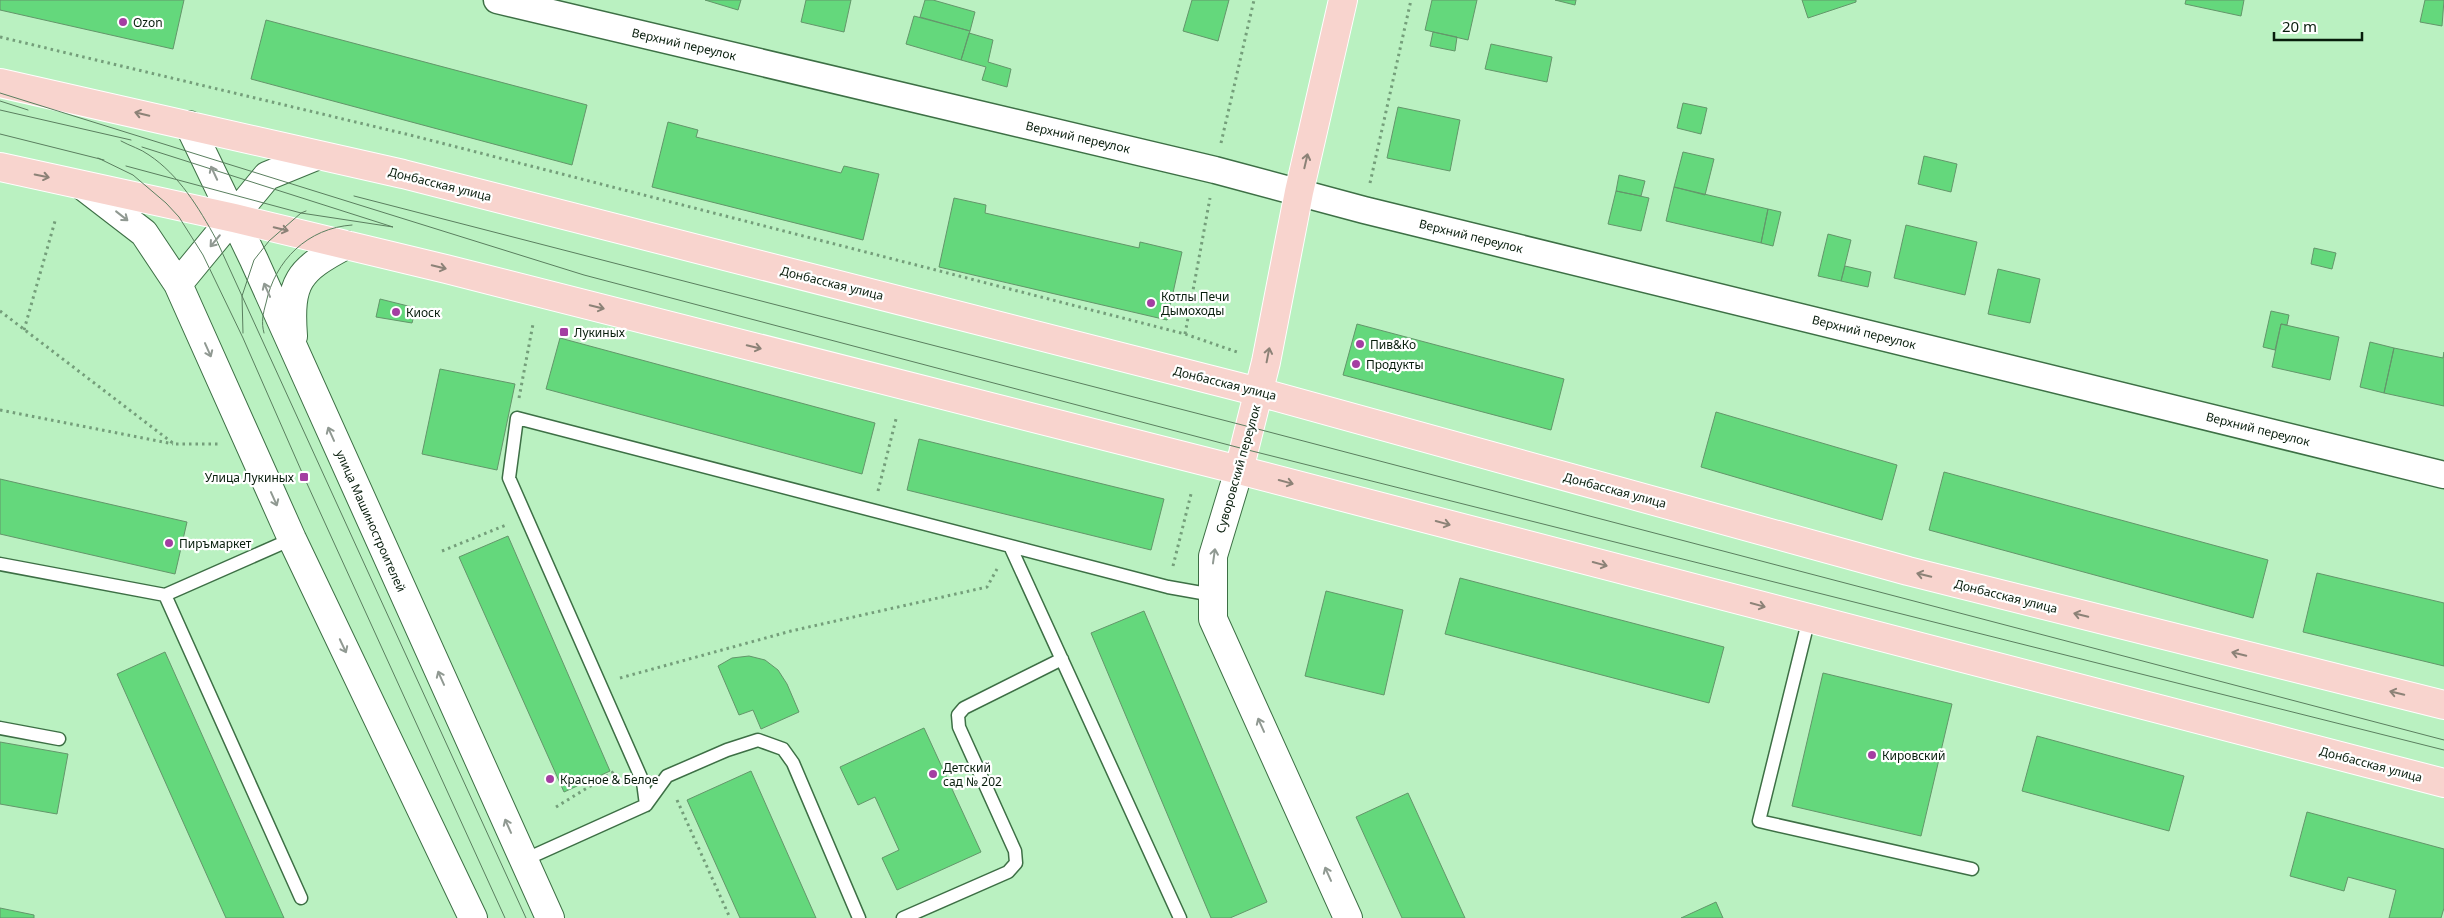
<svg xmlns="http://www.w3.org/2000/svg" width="2444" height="918" font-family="'Noto Sans',sans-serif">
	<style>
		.building { fill: #64d87c; stroke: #63966a }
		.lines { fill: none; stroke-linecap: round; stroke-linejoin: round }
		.lane-casing { stroke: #3d6f45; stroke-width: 15 }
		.street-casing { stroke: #3d6f45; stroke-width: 29 }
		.secondary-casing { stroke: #3d6f45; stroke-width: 30 }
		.primary-casing { stroke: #fff; stroke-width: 30 }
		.path { stroke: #749e7a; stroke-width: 3; stroke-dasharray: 2.5 4; stroke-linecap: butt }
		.lane { stroke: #fff; stroke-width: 12 }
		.street { stroke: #fff; stroke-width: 26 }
		.secondary { stroke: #fff; stroke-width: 28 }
		.primary { stroke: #f8d4ce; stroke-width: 28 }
		.tram { stroke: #5a7f5f; stroke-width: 1 }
		.oneway { stroke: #8c8277 }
		.oneway2 { stroke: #909992 }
		.poi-dot { fill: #a43ea2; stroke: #fff; stroke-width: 2 }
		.labels { text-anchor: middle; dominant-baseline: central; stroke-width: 4.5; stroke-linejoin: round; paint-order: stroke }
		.poi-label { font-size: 12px; fill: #081d0c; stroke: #fff; text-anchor: start }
		.street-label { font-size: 12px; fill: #081d0c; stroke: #fff }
	</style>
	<rect width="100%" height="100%" fill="#baf1c1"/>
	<path class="building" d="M0,0H184L173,49L0,10Z
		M705,0H741L738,10Z
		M806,0H851L844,32L801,22Z
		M925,0H933L975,12L970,31L920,17Z
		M1192,0H1229L1218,41L1183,31Z
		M1432,0H1477L1468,40L1425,30Z
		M1555,0H1576L1575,5Z
		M1802,0H1856V2L1808,18Z
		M2186,0H2244L2241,16L2185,4Z
		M2425,0H2444L2442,26L2420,22Z
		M914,16L970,31L961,60L906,44Z
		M266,20L587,105L572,165L251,79Z
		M1433,32L1457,37L1455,51L1430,46Z
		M969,33L993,40L988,62L1011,69L1007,87L982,80L986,67L961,60Z
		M1491,44L1552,57L1547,82L1485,69Z
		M1683,103L1707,108L1701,134L1677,128Z
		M1398,107L1460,120L1450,171L1387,158Z
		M668,122L698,130L696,137L841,173L844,166L879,174L863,240L652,187Z
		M1683,152L1714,159L1705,195L1674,187Z
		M1924,156L1957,164L1951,192L1918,184Z
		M1619,175L1645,181L1641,196L1616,191Z
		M1674,187L1768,209L1761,243L1666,221Z
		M1616,191L1649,198L1641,231L1608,224Z
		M954,198L986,205L985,213L1139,248L1140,242L1182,252L1167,320L939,267Z
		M1768,209L1781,212L1773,246L1761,243Z
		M1906,225L1977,242L1965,295L1894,278Z
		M1828,234L1851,240L1841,281L1818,276Z
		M2314,248L2336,253L2332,269L2311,264Z
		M1845,266L1871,272L1868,287L1841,281Z
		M1998,269L2040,279L2030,323L1988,314Z
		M380,299L416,308L412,323L376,317Z
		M2271,311L2289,315L2287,325L2281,324L2275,350L2263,347Z
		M1357,324L1564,379L1551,430L1343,375Z
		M2281,324L2339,337L2330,380L2272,367Z
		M560,338L875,423L862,474L546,389Z
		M2370,342L2394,348L2384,393L2360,387Z
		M2394,348L2443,358L2444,352V406L2384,393Z
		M440,369L515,384L497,470L422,454Z
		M1716,412L1897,465L1882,520L1701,467Z
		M919,439L1164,499L1151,550L907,490Z
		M1944,472L2268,560L2253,618L1929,530Z
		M0,479L187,522L175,574L0,534Z
		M508,536L610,771L564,792L459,557Z
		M2317,573L2444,603V666L2303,632Z
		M1460,578L1724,647L1709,703L1445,634Z
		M1326,591L1403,610L1384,695L1305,676Z
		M1144,611L1267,902L1230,918H1211L1091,633Z
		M165,652L284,918H226L117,674Z
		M749,656L765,660L778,670L787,684L799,712L761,729L753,710L739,715L718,666L732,658Z
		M1823,673L1952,704L1921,836L1792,806Z
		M924,728L981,852L897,890L882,858L899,850L875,797L858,805L840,767Z
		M2037,736L2184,776L2169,831L2022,791Z
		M0,742L68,754L57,814L0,804Z
		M751,771L816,918H740L687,800Z
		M1408,793L1465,918H1402L1356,817Z
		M2307,812L2444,849V908L2441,918H2389L2396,890L2348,877L2344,891L2290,876Z
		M1716,902L1723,918H1681Z
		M0,908L34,915V918H0Z"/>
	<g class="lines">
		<defs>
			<path id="lane" d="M1010,546L1180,918
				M0,564L165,595L292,539
				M165,595L301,898
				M1809,618L1759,821L1972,869
				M0,728L59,739
				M646,805L667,776L727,750L758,740L783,749L793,763L859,918
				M524,860L646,805L643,782L509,478L517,418L1168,587L1213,595
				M903,918L1008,872L1016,863L1015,851L959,727L958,715L964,708L1062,659"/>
			<path id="street" d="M497,0L1215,170L1364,210L2444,475"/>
			<path id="secondary" d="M189,125L254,260L550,918
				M83,186L144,233L178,284L292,539L473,918
				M178,284L267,176L316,156
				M293,336C289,282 298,270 346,245
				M1239,470L1213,556V619L1348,918"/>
			<path id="primary" d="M0,83L403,174L1259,392L1908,571L2444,705
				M0,167L234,218L446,269L1239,470L2444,783
				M1239,470L1266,362L1299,192L1343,0"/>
		</defs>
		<use href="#lane" class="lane-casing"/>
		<use href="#street" class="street-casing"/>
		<use href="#secondary" class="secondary-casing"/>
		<use href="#primary" class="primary-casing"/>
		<path class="path" d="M0,37L410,135L1185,334L1240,353
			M1221,143L1254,0
			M1370,183L1411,0
			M0,311L174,444H219
			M24,330L55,221
			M1185,334L1210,198
			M519,398L533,324
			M0,410L173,444
			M878,491L896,419
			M442,551L506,525
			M1173,566L1191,494
			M620,678L791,631L987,587L997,569
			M677,800L730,918
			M556,807L615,771"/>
		<use href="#lane" class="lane"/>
		<use href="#street" class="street"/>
		<use href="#secondary" class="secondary"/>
		<use href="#primary" class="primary"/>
		<path class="tram" d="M0,93L584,275L1244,449L2444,750
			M0,101L28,110
			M0,110L131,140
			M0,134L104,160
			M121,141C130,146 141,149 149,155C179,175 199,208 216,239L526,918
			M98,158L133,175L166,203L179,217L203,255L243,338L304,477L505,918
			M126,166L301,213L393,227L142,147
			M354,196L1250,427L2444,740
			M243,333L242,296L254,260L269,241L301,213L306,211
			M264,333C261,322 263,314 266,303C275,260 308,228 352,225"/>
	</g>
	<defs><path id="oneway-shaft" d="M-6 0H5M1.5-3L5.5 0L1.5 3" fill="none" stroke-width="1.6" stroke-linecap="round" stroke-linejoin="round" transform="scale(1.25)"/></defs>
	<g class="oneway">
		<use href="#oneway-shaft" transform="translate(142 114) rotate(-167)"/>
		<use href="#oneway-shaft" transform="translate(1306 161) rotate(-77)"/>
		<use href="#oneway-shaft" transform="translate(42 176) rotate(12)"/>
		<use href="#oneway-shaft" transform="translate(281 229) rotate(14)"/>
		<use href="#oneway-shaft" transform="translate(439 267) rotate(14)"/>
		<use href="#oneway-shaft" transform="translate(597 307) rotate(14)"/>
		<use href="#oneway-shaft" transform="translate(754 347) rotate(14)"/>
		<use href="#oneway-shaft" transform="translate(1268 355) rotate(-79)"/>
		<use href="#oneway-shaft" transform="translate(1286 482) rotate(15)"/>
		<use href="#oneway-shaft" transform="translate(1443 523) rotate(15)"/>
		<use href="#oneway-shaft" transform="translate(1600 564) rotate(15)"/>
		<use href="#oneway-shaft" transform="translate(1924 575) rotate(-166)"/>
		<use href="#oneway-shaft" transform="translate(1758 605) rotate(15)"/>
		<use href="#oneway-shaft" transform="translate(2081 615) rotate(-166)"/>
		<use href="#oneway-shaft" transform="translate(2239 654) rotate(-166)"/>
		<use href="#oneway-shaft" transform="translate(2397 693) rotate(-166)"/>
	</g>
	<g class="oneway2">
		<use href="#oneway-shaft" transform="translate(214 173) rotate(-115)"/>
		<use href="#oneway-shaft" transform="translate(122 216) rotate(38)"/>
		<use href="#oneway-shaft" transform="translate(215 241) rotate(130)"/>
		<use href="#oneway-shaft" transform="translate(267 290) rotate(-114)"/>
		<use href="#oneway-shaft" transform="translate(208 350) rotate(66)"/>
		<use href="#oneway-shaft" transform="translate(331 434) rotate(-114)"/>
		<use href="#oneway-shaft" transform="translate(274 499) rotate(66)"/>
		<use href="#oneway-shaft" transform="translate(1214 556) rotate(-82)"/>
		<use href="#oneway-shaft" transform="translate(343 646) rotate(65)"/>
		<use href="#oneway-shaft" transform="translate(441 678) rotate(-114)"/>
		<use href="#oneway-shaft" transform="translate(1261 725) rotate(-114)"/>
		<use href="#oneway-shaft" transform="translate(508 826) rotate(-114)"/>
		<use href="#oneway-shaft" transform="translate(1328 874) rotate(-114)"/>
	</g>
	<g class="poi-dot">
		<circle cx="123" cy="22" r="5"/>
		<circle cx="1151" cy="303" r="5"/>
		<circle cx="396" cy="312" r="5"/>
		<rect x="559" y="327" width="10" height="10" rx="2.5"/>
		<circle cx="1360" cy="344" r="5"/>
		<circle cx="1356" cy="364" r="5"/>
		<rect x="299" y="472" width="10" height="10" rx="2.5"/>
		<circle cx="169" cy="543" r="5"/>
		<circle cx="1872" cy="755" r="5"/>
		<circle cx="933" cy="774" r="5"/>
		<circle cx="550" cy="779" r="5"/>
	</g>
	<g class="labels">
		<g class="poi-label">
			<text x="133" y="22">Ozon</text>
			<text x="1161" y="296">Котлы Печи<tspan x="1161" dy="14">Дымоходы</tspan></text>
			<text x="406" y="312">Киоск</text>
			<text x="574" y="332">Лукиных</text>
			<text x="1370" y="344">Пив&amp;Ко</text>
			<text x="1366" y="364">Продукты</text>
			<text x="294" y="477" text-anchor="end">Улица Лукиных</text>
			<text x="179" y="543">Пиръмаркет</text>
			<text x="1882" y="755">Кировский</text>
			<text x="943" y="767">Детский<tspan x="943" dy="14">сад № 202</tspan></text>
			<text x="560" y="779">Красное &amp; Белое</text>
		</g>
		<g class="street-label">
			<text transform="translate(684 44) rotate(13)">Верхний переулок</text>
			<text transform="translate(1078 137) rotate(13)">Верхний переулок</text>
			<text transform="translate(440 184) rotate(14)">Донбасская улица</text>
			<text transform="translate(1471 236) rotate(14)">Верхний переулок</text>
			<text transform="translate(832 283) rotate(14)">Донбасская улица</text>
			<text transform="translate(1864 332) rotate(14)">Верхний переулок</text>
			<text transform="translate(1225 383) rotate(14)">Донбасская улица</text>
			<text transform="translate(2258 429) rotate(14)">Верхний переулок</text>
			<text transform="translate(1238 469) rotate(-74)">Суворовский переулок</text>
			<text transform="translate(1615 490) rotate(15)">Донбасская улица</text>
			<text transform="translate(371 521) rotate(66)">улица Машиностроителей</text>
			<text transform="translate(2006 596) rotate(14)">Донбасская улица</text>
			<text transform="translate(2371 764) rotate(15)">Донбасская улица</text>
		</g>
	</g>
	<path d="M2274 32v8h88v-8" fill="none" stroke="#081d0c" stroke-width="2.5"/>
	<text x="2282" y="32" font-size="15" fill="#081d0c" stroke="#ffffff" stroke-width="4" paint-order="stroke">20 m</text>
</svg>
